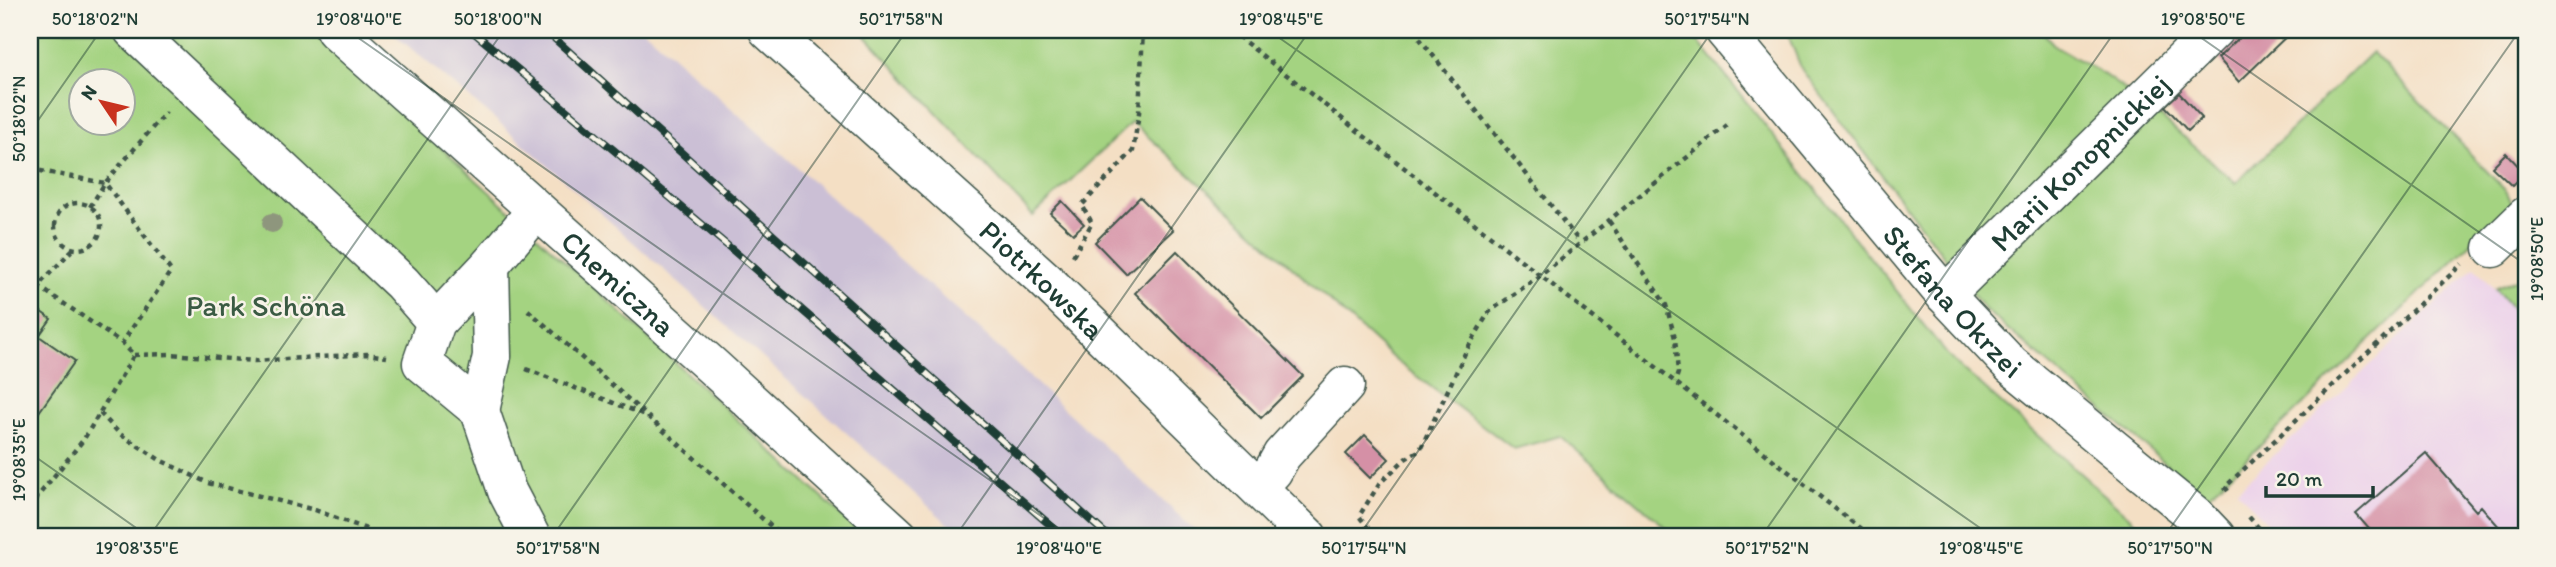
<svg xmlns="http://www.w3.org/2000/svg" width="2556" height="567" font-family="Itim,sans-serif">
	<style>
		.built { fill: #ecd1ea }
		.industrial { fill: #cbbfd5 }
		.green { fill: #a4d381; stroke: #62885a; stroke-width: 2; fill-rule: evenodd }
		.building { fill: #d590a6 }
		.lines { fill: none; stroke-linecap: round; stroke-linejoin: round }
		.minor-casing { stroke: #3f554a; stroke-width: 41 }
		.path { stroke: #3f554a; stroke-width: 4.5; stroke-dasharray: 5 5; stroke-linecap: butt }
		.minor { stroke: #fff; stroke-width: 38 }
		.rail-casing { stroke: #1f3d34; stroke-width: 8 }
		.rail { stroke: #f7f3e8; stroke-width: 5; stroke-dasharray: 16; stroke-linecap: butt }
		.tree { fill: #8e967d }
		.ticks { fill: none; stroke: #1f3d34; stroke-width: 2; stroke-opacity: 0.45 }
		.labels { text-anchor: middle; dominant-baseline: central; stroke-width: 5; stroke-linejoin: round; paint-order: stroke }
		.street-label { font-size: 30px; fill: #1f3d34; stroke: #f7f3e8 }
		.park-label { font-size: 30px; fill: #3a5b43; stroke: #f7f3e8 }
		.neatline { fill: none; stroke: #1f3d34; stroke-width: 2.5 }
		.ticks-label { font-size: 18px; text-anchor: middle; fill: #1f3d34 }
	</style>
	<rect width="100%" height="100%" fill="#f7f3e8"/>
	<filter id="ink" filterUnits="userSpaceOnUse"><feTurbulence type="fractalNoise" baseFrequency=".0143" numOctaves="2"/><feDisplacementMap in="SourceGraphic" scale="14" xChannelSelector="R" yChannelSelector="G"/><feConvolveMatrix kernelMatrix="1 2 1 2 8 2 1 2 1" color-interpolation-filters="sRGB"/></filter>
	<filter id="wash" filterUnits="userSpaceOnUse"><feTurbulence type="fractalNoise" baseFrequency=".00686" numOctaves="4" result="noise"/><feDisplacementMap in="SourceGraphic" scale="28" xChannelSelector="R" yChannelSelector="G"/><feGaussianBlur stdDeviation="1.57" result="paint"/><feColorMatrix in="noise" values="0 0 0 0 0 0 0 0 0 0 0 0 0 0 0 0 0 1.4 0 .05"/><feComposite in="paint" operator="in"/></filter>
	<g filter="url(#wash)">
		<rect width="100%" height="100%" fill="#f4dfc4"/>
		<path class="built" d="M2475,267L2526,325V537H2280L2237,490Z"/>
		<path class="industrial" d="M389,30H644L978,329L1202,537H963L502,125Z"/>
		<path class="green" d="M30,30H313L865,537H30ZM80,80H122V122H80Z
			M860,30H1689L1950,358L2152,537H1677L1560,436L1514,449L1395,360L1132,122L1033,216Z
			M1786,30H2041L2056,47L2103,74L2154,111L2236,183L2372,52L2507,192L2512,204L2206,498L1984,309L1802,70Z
			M2526,275V325L2495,288Z"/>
		<g id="blocks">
			<path class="building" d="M2247,30H2293L2239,82L2218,58Z
				M2179,93L2202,118L2188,131L2165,106Z
				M2506,153L2525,173L2512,186L2492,167Z
				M1140,197L1173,230L1126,274L1095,242Z
				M1062,201L1084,224L1073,234L1050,213Z
				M1177,251L1303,376L1261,418L1135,293Z
				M30,304L51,319L39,336L75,361L32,422L30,420Z
				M1365,435L1389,459L1370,478L1346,454Z
				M2426,453L2476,511L2481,506L2508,537H2376L2356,514Z"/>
		</g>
	</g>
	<g filter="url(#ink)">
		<use href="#blocks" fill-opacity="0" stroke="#3f554a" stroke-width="2"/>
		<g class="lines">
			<defs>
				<g id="minor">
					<path d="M133,30L402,283L436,322"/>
					<path id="s1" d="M335,30L712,366L899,537"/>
					<path id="s2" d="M768,30L1044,279L1308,537"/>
					<path id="s3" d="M1724,30L1945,295L2011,365L2196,516L2216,537"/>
					<path d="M2493,248L2526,216"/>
					<path id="s4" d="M1945,295L2214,30"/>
					<path d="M480,411L492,356L490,265"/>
					<path d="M1258,487L1273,471L1282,455L1345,386"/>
					<path d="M531,537L507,491L480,411L422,363L436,322L490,265L536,211"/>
				</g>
			</defs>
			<use href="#minor" class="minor-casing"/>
			<path class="path" d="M1230,30L1871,537
				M1413,30L1579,241
				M30,169L105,183L171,271L122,343
				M55 226a23 23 0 1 1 46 0a23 23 0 1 1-46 0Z
				M90,207L105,183L166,112
				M1609,221L1666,305L1675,338L1678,373L1675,382
				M1073,256L1092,223L1082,205L1133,151L1139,113L1143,30
				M30,279L38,286
				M528,310L783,537
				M134,355L171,354L254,361L367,354L387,357
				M526,369L645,415
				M100,413L120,434L160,460L208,483L315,510L388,537
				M2228,491L2225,487L2462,264
				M30,509L38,496L84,439L134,355L122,343L38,286L72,250
				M2249,517L2267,537
				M1375,537L1359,516L1380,483L1405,459L1420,450L1466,351L1489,312L1541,275L1731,122"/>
			<use href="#minor" class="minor"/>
			<defs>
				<path id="rail" d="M471,30L735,252L1064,537
					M545,30L1109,537"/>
			</defs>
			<use href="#rail" class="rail-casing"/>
			<use href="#rail" class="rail"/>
		</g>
		<circle class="tree" cx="272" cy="223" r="10"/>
	</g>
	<path class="ticks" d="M347,30L1071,537M1268,30L1993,537M2190,30L2526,265M30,132L101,30M30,453L149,537M149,537L504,30M552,537L907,30M955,537L1310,30M1358,537L1713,30M1761,537L2116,30M2164,537L2520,30"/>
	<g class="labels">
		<g class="street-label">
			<text stroke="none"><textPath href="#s4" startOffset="189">Marii Konopnickiej</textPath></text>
			<text stroke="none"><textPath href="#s2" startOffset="371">Piotrkowska</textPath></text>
			<text stroke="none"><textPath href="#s1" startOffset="380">Chemiczna</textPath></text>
			<text stroke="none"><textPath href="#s3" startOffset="355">Stefana Okrzei</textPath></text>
		</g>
		<g class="park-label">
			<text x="266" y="305">Park Schöna</text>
		</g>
	</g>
	<rect width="2556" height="567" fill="none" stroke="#f7f3e8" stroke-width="77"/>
	<g transform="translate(102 102) rotate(305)"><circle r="33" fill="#f7f3e8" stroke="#a1aaa0" stroke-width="2"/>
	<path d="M0-5L12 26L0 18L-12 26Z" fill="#c8321e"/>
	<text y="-10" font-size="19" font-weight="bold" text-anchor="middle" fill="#1f3d34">N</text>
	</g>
	<path d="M2266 486v10h107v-10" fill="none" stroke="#1f3d34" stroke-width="3.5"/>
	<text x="2276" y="486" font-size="21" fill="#1f3d34" stroke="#f7f3e8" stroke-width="5" paint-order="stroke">20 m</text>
	<rect x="38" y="38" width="2480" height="490" class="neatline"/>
	<g class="ticks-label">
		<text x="95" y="25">50°18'02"N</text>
		<text x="359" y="25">19°08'40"E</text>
		<text x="498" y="25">50°18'00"N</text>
		<text x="901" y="25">50°17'58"N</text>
		<text x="1281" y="25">19°08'45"E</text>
		<text x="1707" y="25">50°17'54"N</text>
		<text x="2203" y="25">19°08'50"E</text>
		<text transform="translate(19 119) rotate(-90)" y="6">50°18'02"N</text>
		<text transform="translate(2537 259) rotate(-90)" y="6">19°08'50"E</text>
		<text transform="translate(19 460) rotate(-90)" y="6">19°08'35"E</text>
		<text x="137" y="554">19°08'35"E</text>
		<text x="558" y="554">50°17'58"N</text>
		<text x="1059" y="554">19°08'40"E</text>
		<text x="1364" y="554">50°17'54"N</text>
		<text x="1767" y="554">50°17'52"N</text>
		<text x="1981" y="554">19°08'45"E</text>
		<text x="2170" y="554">50°17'50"N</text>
	</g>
</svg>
